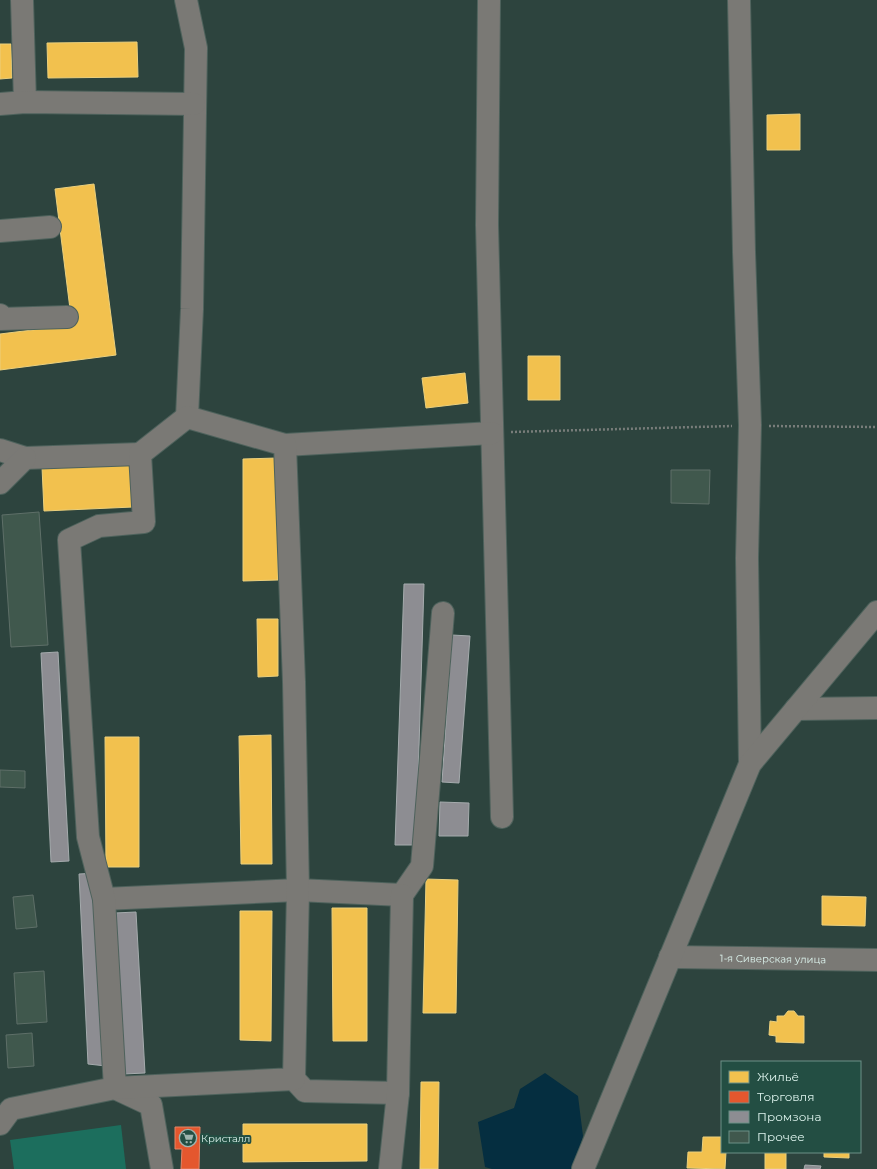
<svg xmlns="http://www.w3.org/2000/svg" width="877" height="1169" font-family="Montserrat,sans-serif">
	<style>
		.green { fill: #1c6e5d }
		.water { fill: #052e40 }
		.homes { fill: #f2c14e; stroke: #ebd07d }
		.shops { fill: #e4572e; stroke: #e28667 }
		.industry { fill: #8d8d92; stroke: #a5abad }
		.building { fill: #40584d; stroke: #5e6f68 }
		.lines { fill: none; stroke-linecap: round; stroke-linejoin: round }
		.minor-casing { stroke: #4e625c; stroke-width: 24 }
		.path { stroke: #787d7a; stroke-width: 2.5; stroke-dasharray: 2 2; stroke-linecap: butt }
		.minor { stroke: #7a7975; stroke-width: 22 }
		.labels { text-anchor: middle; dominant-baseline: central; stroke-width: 4; stroke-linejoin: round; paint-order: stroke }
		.street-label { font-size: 10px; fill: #dcf2ec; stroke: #234e43 }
		.poi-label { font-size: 10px; fill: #dcf2ec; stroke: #234e43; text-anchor: start }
	</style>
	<rect width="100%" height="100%" fill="#2d443e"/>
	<path class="green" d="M121,1125L126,1169H14L10,1140Z"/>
	<path class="water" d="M545,1073L578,1096L583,1136L574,1169H492L485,1167L478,1122L514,1108L520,1089Z"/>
	<path class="homes" d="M137,42L138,77L48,78L47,43Z
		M0,44H11L12,78L0,79Z
		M800,114V150H767V115Z
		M94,184L116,355L0,370V334L72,325L55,189Z
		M528,356H560V400H528Z
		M465,373L468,403L426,408L422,378Z
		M277,458L278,580L243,581V459Z
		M132,462L133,507L44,511L42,467Z
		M257,619H278V676L258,677Z
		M271,735L272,864H241L239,736Z
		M105,737H139V867H106Z
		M426,879L458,880L456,1013H423Z
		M822,896L866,897L865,926L822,925Z
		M332,908H367V1041H333Z
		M240,911H272L271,1041L240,1040Z
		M788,1011H794L798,1016H804V1043L776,1042V1036L769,1035L770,1021L777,1022V1016H784Z
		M421,1082H439L438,1169H420Z
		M243,1124H367V1161L243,1162Z
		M703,1137H722V1152H726L725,1169L687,1168L688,1152H702Z
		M765,1152H786V1169H765Z
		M824,1152H849V1158L824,1157Z"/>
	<path class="shops" d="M175,1127H200L199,1169H181L182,1149H175Z"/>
	<path class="industry" d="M404,584H424L416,845H395Z
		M452,635L470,636L459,783L442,782Z
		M58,652L69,861L51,862L41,653Z
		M440,802L469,803L468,836H439Z
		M97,873L106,1066L88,1064L79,874Z
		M136,912L145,1073L124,1074L115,913Z
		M805,1165L821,1166L820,1169H804Z"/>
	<path class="building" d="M671,470H710L709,504L671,503Z
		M39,512L48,645L11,647L2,515Z
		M0,770L25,771V788L0,787Z
		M33,895L37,927L16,929L13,897Z
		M44,971L47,1022L17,1024L14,973Z
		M32,1033L34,1066L8,1068L6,1035Z"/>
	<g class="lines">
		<defs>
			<g id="minor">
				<path d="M22,0L25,102"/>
				<path d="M186,0L196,48L192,309L187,417"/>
				<path d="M489,0L487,225L502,817"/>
				<path d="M739,0L744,252L750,425L747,558L750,764"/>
				<path d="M0,104L25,102L194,104"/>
				<path d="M0,231L50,227"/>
				<path d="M0,315V319L67,317"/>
				<path d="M285,445L492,433"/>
				<path d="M0,450L25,458L140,454"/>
				<path d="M0,483L25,458"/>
				<path d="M796,709L877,708"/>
				<path d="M104,899L298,890L402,895L422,866L443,613"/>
				<path id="s1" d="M670,957L877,960"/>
				<path d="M294,1079L305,1091L398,1093"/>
				<path d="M119,1090L151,1105L162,1169"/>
				<path d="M0,1124L11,1109L115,1088L294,1079L298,890L294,682L285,445L187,417L140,454L144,522L99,526L69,540L88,837L104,899L115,1088"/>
				<path d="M390,1169L398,1093L402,895"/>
				<path d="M583,1169L750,764L877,612"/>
			</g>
		</defs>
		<use href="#minor" class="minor-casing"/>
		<path class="path" d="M769,426L877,427
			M511,432L732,426"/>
		<use href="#minor" class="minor"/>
	</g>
	<defs>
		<symbol id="supermarket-ring" viewBox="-11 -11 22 22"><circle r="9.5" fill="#234e43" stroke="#9fb5af" stroke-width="1.5"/><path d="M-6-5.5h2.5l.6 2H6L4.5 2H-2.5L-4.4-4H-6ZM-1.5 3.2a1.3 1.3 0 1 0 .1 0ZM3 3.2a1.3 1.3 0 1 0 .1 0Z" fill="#9fb5af"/></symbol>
	</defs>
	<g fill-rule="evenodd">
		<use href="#supermarket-ring" x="178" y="1128" width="20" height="20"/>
	</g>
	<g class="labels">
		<g class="street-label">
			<text stroke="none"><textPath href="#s1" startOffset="103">1-я Сиверская улица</textPath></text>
		</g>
		<g class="poi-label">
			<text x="201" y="1138">Кристалл</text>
		</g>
	</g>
	<rect x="721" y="1061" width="140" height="92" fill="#234e43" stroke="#6d9087"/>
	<rect x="729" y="1071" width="20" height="12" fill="#f2c14e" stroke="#6d9087"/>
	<text x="757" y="1081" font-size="12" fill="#dcf2ec">Жильё</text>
	<rect x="729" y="1091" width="20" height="12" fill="#e4572e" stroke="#6d9087"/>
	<text x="757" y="1101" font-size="12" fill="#dcf2ec">Торговля</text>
	<rect x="729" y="1111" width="20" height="12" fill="#8d8d92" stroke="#6d9087"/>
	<text x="757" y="1121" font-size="12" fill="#dcf2ec">Промзона</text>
	<rect x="729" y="1131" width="20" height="12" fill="#40584d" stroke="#6d9087"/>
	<text x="757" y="1141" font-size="12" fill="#dcf2ec">Прочее</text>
</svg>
